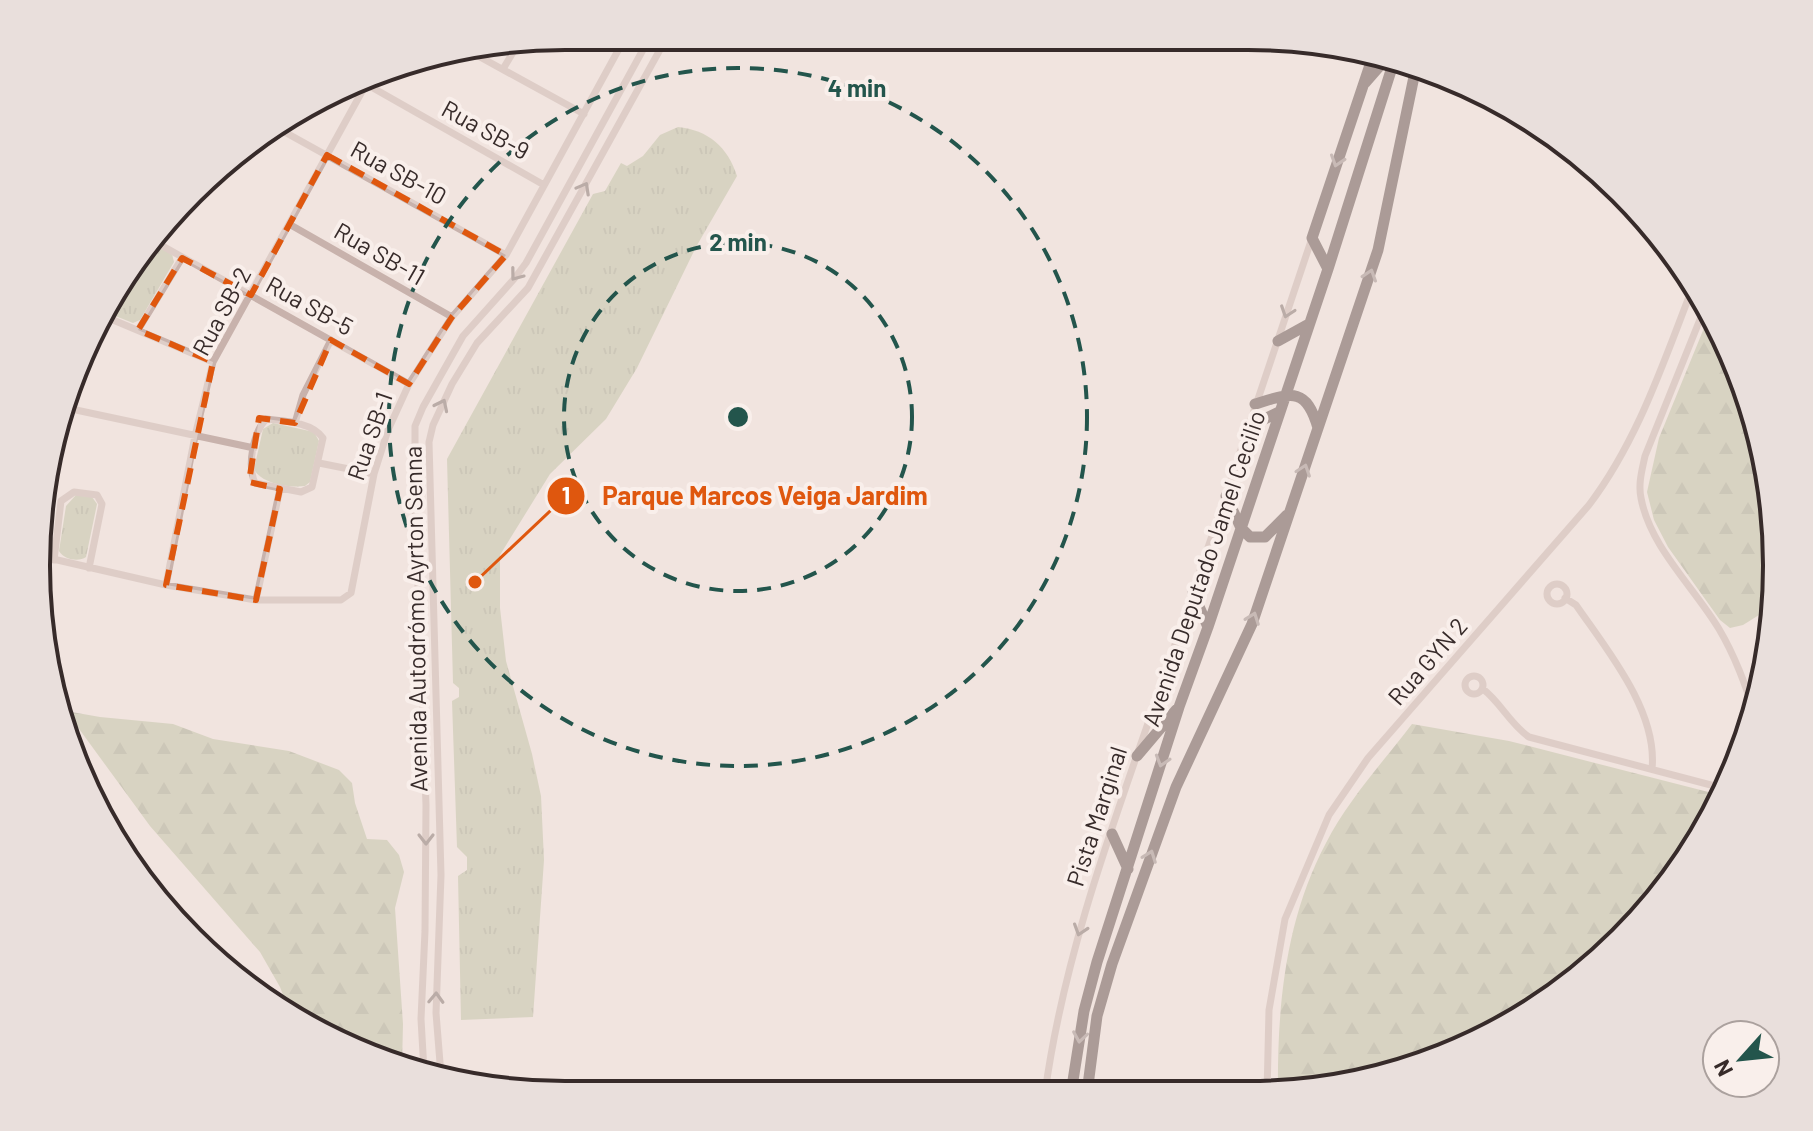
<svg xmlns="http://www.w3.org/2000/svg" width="1813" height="1131" font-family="Barlow,sans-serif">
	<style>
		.grass { fill: url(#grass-tufts) }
		.forest { fill: url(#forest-firs) }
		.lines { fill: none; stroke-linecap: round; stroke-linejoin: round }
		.minor { stroke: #c8b2ac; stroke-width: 7 }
		.highway { stroke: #574442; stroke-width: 11 }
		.oneway { stroke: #988886 }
		.oneway2 { stroke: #786864 }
		.marked { fill: none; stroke: #df570e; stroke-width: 6; stroke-dasharray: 16 10; stroke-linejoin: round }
		.ring { fill: none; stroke: #23554c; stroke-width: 4; stroke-dasharray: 14 10 }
		.labels { text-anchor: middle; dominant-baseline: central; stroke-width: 8; stroke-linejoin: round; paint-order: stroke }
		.street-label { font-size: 24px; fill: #372b2a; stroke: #f9efeb }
		.rim { fill: none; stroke: #372b2a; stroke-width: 4 }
		.centre { fill: #23554c; stroke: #f9efeb; stroke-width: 4 }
		.ring-label { font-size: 24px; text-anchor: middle; font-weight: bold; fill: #23554c; stroke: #f9efeb; stroke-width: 8; stroke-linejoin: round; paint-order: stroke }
		.leader { fill: none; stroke: #df570e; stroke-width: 3 }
		.callout-dot { fill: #df570e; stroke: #f9efeb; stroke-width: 3 }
		.mark-label { font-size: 24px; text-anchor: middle; font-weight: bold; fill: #fff }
		.callout-label { font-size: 26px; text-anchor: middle; font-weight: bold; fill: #df570e; stroke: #f9efeb; stroke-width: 8; stroke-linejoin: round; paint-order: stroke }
	</style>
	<defs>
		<pattern id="grass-tufts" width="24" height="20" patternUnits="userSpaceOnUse" patternTransform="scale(2)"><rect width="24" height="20" fill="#bbbfa0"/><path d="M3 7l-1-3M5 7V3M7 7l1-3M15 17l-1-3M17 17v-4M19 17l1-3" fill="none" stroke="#a1a48a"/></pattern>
		<pattern id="forest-firs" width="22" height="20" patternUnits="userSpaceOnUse" patternTransform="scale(2)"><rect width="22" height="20" fill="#bbbfa0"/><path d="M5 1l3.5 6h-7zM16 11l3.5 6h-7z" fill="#a1a48a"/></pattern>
	</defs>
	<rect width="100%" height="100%" fill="#f1e4df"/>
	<path class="grass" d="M678,127C708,130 728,147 737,176L696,247L637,368L606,419L550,474L500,555V608L506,661L532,754L541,796L544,860L533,1017L461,1020L458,876L467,870V857L457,847L452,701L459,697V688L453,683L447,459L593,194L605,191L621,163L627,166L643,156L660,135Z
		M148,240L172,254L174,262L140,320L133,323L108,313Z
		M273,423L314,432L319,441L310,482L305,486C290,488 261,484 254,469L263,429Z
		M76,495L92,497L97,504L86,557C79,562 64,560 59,551L66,506Z"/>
	<path class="forest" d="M1711,311L1749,396L1773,497L1775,605L1743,625L1730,628L1720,620L1668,547L1654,520L1647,492L1659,438Z
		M66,711L100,717L173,724L213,739L289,751L339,770L352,783L355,803L367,839L387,840L399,855L404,872L395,908L403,1024L402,1065L362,1055L290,1013L280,987L260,952L150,826Z
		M1412,724L1509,741L1724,796L1667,888L1570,985L1482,1040L1385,1077L1278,1094C1277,1008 1285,920 1326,843C1348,800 1383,762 1412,724Z"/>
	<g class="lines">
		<path class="minor" d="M471,52L584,114
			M503,69L518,44
			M366,84L544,185
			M272,125L506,255
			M212,181L222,179L231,163
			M289,224L452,317
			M150,239L409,384
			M1707,302L1645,456C1642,470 1638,484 1641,498C1650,547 1694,587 1719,629C1735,656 1745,684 1755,714
			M106,317L213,362
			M138,330L182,258
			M62,407L254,448
			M266,419C284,421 312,422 323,438L312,487L301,492L255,483C247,465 253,433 266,419Z
			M295,423L303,395L331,340
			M319,463L374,474
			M40,556L166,585L256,600H341L351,593L374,474L388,430L409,384L452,317L506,255L626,36
			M54,560L61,501L74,492L97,495L102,504L89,568
			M1547 594a10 10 0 1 1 20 0a10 10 0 1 1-20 0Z
			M166,585L195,436L213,362L370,77
			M1565,598L1576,605C1607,650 1658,711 1652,769
			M256,600L280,489
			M1465 685a9 9 0 1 1 18 0a9 9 0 1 1-18 0Z
			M1483,689C1501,703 1510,724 1529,737L1726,789
			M424,1071L421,1019L425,931L426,805L415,505V426L423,407L463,336L514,279L526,263L650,37
			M441,1075L436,1013L441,875L429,442L433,425L452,384L477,343L528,288L667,37
			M1045,1093C1064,953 1115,819 1161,686C1212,537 1262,387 1312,238
			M1267,1094L1269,1010L1285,919L1329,815L1368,758L1589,505C1639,439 1664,360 1694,284"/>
		<path class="highway" d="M1365,83L1386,59
			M1328,269L1312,238L1373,56
			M1278,341L1307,325
			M1255,404C1291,393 1306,386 1318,428
			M1248,427L1279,412
			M1226,496L1241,528L1250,537H1265L1287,515
			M1193,593L1208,627
			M1137,756L1176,710
			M1112,834L1128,869
			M1071,1093L1084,1011L1097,962L1179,707L1208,627L1328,269L1394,61
			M1087,1093L1097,1016L1112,964L1176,787L1252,624L1378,250L1416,67"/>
	</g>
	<defs><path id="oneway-chevron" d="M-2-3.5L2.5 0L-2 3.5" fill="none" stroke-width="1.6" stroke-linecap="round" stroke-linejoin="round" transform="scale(2)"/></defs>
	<g class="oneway">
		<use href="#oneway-chevron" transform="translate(1337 161) rotate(108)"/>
		<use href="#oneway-chevron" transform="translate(1370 275) rotate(-72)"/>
		<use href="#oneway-chevron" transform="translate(1304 470) rotate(-71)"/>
		<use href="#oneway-chevron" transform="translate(1253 618) rotate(-70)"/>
		<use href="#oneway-chevron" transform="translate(1162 761) rotate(107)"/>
		<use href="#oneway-chevron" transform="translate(1150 856) rotate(-70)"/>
		<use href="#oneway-chevron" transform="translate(1080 1037) rotate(99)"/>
	</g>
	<g class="oneway2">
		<use href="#oneway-chevron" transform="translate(584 188) rotate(-61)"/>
		<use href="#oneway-chevron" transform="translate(516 275) rotate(127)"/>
		<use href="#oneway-chevron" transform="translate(1287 312) rotate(109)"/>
		<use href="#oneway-chevron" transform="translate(442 405) rotate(-64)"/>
		<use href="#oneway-chevron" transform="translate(426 839) rotate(90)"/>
		<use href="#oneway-chevron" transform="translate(1080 930) rotate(108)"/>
		<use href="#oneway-chevron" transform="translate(436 998) rotate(-88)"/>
	</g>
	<path d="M0 0H1813V1131H0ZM327,155L506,255L452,317L409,384L331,340L295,423L259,418L249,482L280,489L256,600L166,585L213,362L138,330L182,258L251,295Z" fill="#f1e4df" fill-opacity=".55" fill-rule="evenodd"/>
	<path class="marked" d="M327,155L506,255L452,317L409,384L331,340L295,423L259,418L249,482L280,489L256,600L166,585L213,362L138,330L182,258L251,295Z"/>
	<g class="ring">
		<circle cx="738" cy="417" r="174"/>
		<circle cx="738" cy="417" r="349"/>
	</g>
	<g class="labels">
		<g class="street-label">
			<text transform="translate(486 129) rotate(29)">Rua SB-9</text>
			<text transform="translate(399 172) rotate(29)">Rua SB-10</text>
			<text transform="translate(380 253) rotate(30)">Rua SB-11</text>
			<text transform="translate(310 305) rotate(29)">Rua SB-5</text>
			<text transform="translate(221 311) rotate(-62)">Rua SB-2</text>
			<text transform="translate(369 436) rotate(-71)">Rua SB-1</text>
			<text transform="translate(1203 568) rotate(-71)">Avenida Deputado Jamel Cecilio</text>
			<text transform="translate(415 619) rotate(-91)">Avenida Autodrómo Ayrton Senna</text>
			<text transform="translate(1427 661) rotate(-49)">Rua GYN 2</text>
			<text transform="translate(1096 816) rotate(-72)">Pista Marginal</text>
		</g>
	</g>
	<path d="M0 0H1813V1131H0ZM565 50H1248A515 515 0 0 1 1763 565V566A515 515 0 0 1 1248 1081H565A515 515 0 0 1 50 566V565A515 515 0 0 1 565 50Z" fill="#e9dfdc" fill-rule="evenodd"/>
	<path class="rim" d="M565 50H1248A515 515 0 0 1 1763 565V566A515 515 0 0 1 1248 1081H565A515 515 0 0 1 50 566V565A515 515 0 0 1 565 50Z"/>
	<circle cx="738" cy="417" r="12" class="centre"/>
	<g class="ring-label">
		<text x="857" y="97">4 min</text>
		<text x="738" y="251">2 min</text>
	</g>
	<path class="leader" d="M475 582L566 496"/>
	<g class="callout-dot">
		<circle cx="475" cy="582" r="8"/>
		<circle cx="566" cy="496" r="20"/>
	</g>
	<g class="mark-label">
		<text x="566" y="504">1</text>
	</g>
	<g class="callout-label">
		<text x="765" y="505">Parque Marcos Veiga Jardim</text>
	</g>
	<g transform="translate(1741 1059) rotate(243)"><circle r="38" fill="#f9efeb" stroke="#aba19e" stroke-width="2"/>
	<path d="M0-6L14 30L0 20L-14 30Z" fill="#23554c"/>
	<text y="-12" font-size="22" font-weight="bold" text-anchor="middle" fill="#372b2a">N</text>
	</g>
</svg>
